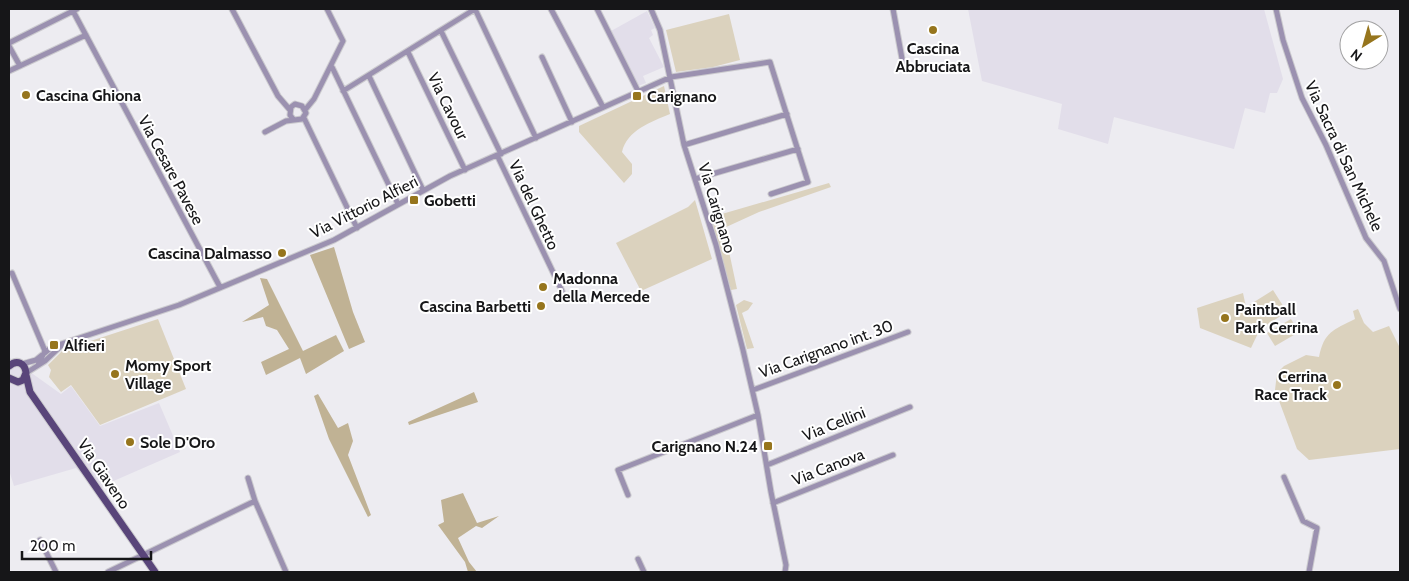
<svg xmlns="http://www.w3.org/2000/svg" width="1409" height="581" font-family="Cabin,sans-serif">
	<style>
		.built { fill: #e2deea }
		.green { fill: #dbd2be }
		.forest { fill: #c0b294 }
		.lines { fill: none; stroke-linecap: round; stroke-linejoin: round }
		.minor-casing { stroke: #cbcace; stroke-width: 7 }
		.major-casing { stroke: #cbcace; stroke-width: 9 }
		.minor { stroke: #9b91b0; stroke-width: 5 }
		.major { stroke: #59457a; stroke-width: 7 }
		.poi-dot { fill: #96751d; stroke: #fff; stroke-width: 2 }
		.labels { text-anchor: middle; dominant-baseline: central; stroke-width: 4; stroke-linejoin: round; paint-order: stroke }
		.poi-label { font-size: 16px; font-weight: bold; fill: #161618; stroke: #fff; text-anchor: start }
		.street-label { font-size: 16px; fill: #161618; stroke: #fff }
	</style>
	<rect width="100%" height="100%" fill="#edecf1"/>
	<path class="built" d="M968,9H1264L1283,79L1277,93H1270L1265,113L1245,108L1234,149L1114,117L1108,144L1058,129L1062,104L982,81Z
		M647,11L655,28L651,30L653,35L649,38L664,67L643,76L646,83L638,86L611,31Z
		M9,357L61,394L71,386L100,426L159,403L180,452L109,483L98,491L76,468L14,486L9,470Z"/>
	<path class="green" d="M729,14L740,60L713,67L676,72L666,30Z
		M664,86L670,114C651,122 627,130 622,152L632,164V174L624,183L579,132V126Z
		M829,183L831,187L759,212L724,228L737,289L731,290L713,228L715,216Z
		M695,200L712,259L641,291L616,243L688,207Z
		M1273,290L1287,312L1260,329L1251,348L1200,328L1197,308L1243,293L1246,307Z
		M744,300L753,303L748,310L742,313L754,348L747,349L736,305Z
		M1358,309L1364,323L1373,332L1389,326L1400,348V449L1309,460L1297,449L1275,390L1277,373L1284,366L1306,355L1319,357C1324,332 1333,330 1355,319L1353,311Z
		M158,319L186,389L100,425L71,385L61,392L49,377L51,370L48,365L63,350Z
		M1291,319L1299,332L1275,346L1267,333Z"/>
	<path class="forest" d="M334,247L353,312L365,342L349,349L310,255Z
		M260,278L267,279L303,351L336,335L344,351L306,374L300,358L266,375L261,362L289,349L277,330L266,326L263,317L242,322L269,305Z
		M474,392L478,402L409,425L408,422Z
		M318,394L338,428L348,423L353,441L348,455L371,515L368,517L329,439L314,396Z
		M463,493L477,523L499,516L482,528L476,526L458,538L469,562L477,572H468L465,562L438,525L444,522L441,500Z"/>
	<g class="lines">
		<defs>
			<path id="minor" d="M232,9L278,96L290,110
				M475,9L536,138
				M551,9L603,107
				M597,9L638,91
				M651,9L660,30L684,145L716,245L743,350L758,415L771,492L786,565L785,572
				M893,9L903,64
				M1276,9L1283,40L1302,98L1326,145L1366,238L1384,261L1400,309
				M73,11L220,287
				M441,31L501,154
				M9,43L77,9
				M9,46L20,66
				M408,52L465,170
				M542,57L572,122
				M332,67L398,204
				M9,71L86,35
				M369,76L423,190
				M343,91L475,9
				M305,110L314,99L343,41L327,9
				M304,118L357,228
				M265,132L286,121L302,119L306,113L302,106L295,104L291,107L290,115L293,119
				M684,145L787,114
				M497,155L562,291
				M695,179L798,149
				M12,273L45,351L38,365
				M22,364L36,360L52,347L179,305L334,240L450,176L671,77L770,62L808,182L771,194
				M26,373L45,361L62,345
				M753,390L908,332
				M767,465L910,407
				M1284,477L1303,521L1317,528L1309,572
				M248,478L255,501L286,572
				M628,495L618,470L758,415
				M773,503L893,455
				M40,540L56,572
				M638,559L644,572
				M108,572L255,501"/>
			<path id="major" d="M9,366C17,359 25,363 26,373L23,380L18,382L9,378
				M26,375L30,392L155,572"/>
		</defs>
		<use href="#minor" class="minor-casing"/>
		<use href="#major" class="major-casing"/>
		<use href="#minor" class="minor"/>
		<use href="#major" class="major"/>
	</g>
	<g class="poi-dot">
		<circle cx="933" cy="30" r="5"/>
		<circle cx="26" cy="95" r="5"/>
		<rect x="632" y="91" width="10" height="10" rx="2.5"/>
		<rect x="409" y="195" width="10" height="10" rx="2.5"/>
		<circle cx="282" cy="253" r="5"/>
		<circle cx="543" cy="287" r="5"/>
		<circle cx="541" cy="306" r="5"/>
		<circle cx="1225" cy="318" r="5"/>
		<rect x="49" y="340" width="10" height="10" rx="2.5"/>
		<circle cx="115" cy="374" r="5"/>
		<circle cx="1337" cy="385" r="5"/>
		<circle cx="130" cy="442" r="5"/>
		<rect x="763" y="441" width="10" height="10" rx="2.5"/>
	</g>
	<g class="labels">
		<g class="poi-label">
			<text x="933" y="48" text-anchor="middle">Cascina<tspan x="933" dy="18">Abbruciata</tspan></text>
			<text x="36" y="95">Cascina Ghiona</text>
			<text x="647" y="96">Carignano</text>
			<text x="424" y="200">Gobetti</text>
			<text x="272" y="253" text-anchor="end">Cascina Dalmasso</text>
			<text x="553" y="278">Madonna<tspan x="553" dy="18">della Mercede</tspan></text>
			<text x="531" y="306" text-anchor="end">Cascina Barbetti</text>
			<text x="1235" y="309">Paintball<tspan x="1235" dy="18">Park Cerrina</tspan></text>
			<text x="64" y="345">Alfieri</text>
			<text x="125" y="365">Momy Sport<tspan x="125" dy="18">Village</tspan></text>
			<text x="1327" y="376" text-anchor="end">Cerrina<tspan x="1327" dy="18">Race Track</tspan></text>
			<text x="140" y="442">Sole D'Oro</text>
			<text x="758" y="446" text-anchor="end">Carignano N.24</text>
		</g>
		<g class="street-label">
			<text transform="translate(448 106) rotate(64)">Via Cavour</text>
			<text transform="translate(1344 156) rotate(65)">Via Sacra di San Michele</text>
			<text transform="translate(171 170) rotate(62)">Via Cesare Pavese</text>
			<text transform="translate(534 205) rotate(65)">Via del Ghetto</text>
			<text transform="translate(364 207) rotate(-27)">Via Vittorio Alfieri</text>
			<text transform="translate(717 208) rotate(73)">Via Carignano</text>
			<text transform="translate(826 349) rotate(-20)">Via Carignano int. 30</text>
			<text transform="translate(834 424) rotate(-22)">Via Cellini</text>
			<text transform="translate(828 467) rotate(-21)">Via Canova</text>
			<text transform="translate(104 474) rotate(56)">Via Giaveno</text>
		</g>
	</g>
	<rect width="1409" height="581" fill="none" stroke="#161618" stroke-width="20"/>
	<g transform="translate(1364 45) rotate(217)"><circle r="24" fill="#ffffff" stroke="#a2a2a3"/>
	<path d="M0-4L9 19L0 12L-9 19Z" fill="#96751d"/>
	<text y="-8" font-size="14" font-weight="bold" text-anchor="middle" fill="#161618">N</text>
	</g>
	<path d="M22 551v8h129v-8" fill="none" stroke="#161618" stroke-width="2.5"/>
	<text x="30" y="551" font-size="15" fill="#161618" stroke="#ffffff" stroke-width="4" paint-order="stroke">200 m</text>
</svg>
